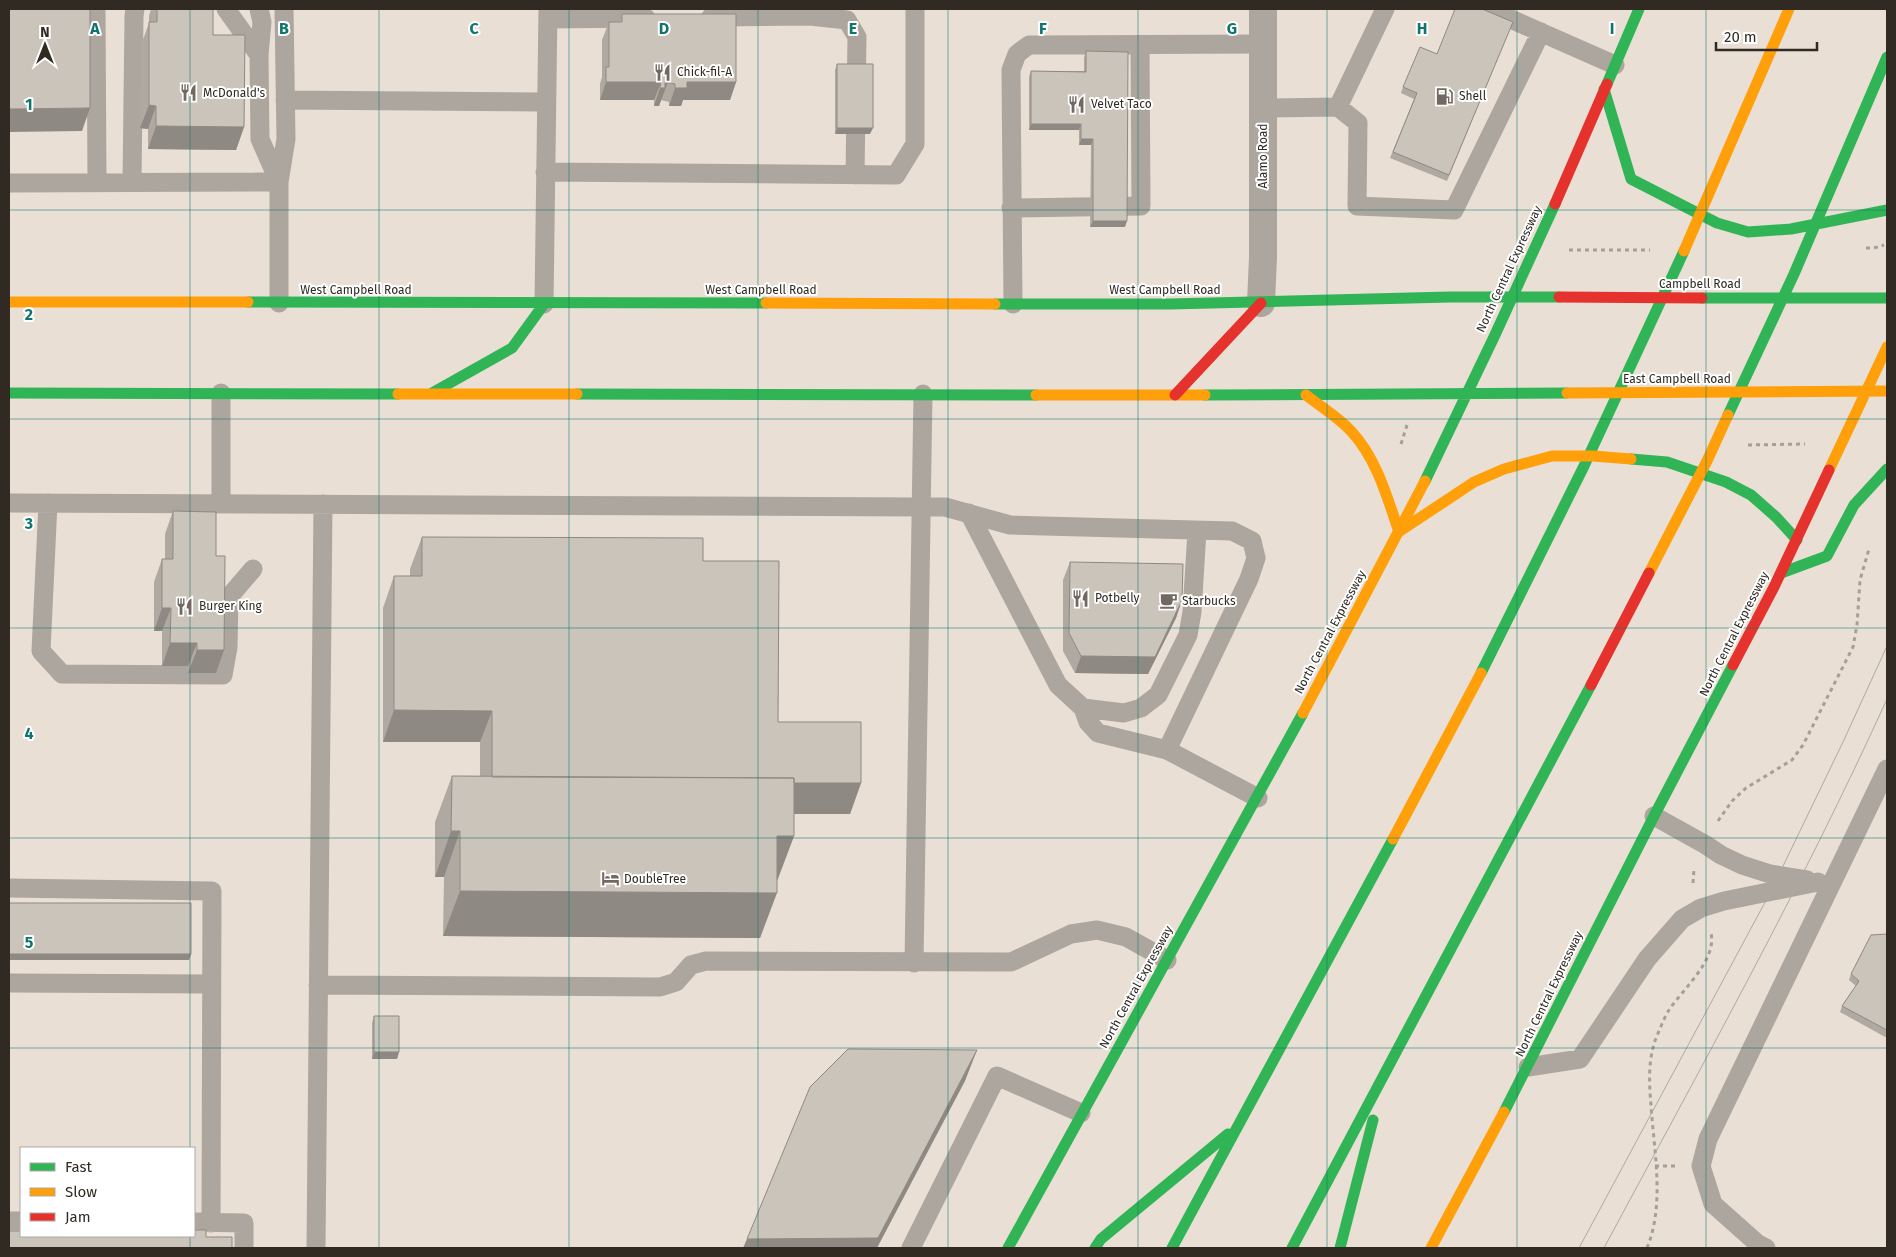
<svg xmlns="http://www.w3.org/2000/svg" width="1896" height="1257" font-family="'Fira Sans',sans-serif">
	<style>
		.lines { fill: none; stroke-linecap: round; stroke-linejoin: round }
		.path { stroke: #a59f99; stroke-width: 3; stroke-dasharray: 4 4; stroke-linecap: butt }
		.lane { stroke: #ada69f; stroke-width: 19 }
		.street { stroke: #ada69f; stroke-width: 28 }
		.fast { stroke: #30b455; stroke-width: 11 }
		.slow { stroke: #ff9f0a; stroke-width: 11 }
		.jam { stroke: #e5322d; stroke-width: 11 }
		.tram { stroke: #b0a8a1; stroke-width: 1 }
		.wall { fill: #afa9a1 }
		.shaded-wall { fill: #8e8983 }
		.building { fill: #cbc4bb; stroke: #8e8983 }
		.grid { fill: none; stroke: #0f766e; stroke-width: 1; stroke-opacity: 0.55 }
		.labels { text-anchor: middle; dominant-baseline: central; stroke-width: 4; stroke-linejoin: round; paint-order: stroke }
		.poi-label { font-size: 12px; fill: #302a22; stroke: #fff; text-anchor: start }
		.street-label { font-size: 12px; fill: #302a22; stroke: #fff }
		.grid-label { font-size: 16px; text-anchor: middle; font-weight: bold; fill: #0f766e; stroke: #fff; stroke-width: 4; stroke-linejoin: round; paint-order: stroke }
	</style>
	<rect width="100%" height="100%" fill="#e9dfd5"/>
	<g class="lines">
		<path class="path" d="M1866,248H1874L1884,245
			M1569,250H1650
			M1401,444L1407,425
			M1748,445L1805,444
			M1718,821L1732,801L1746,788L1792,760L1803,745L1853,647L1857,625L1860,580L1869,549
			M1693,883L1694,869
			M1655,1166H1676
			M1647,1248C1665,1204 1654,1152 1651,1105C1649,1083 1648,1059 1656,1038C1660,1029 1664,1018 1669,1010C1683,989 1717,960 1711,933"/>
		<path class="lane" d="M96,9L97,183
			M226,9L259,55
			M259,9L262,22L259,55L260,139L279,182
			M1488,9L1615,65
			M711,17L810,16L847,20L857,37L855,175
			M548,19L646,18
			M285,100L546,102
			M1338,107L1358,123L1357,206L1454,210L1541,32
			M1263,108L1338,107L1385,9
			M545,172L896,175L915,144V9
			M132,182L134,16L135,9
			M9,183L279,182
			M1011,208L1141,206L1140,45
			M279,303V182L286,139L284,9
			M544,304L548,9
			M1013,304L1011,70L1017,54L1029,45L1263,44
			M221,393V503
			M9,503L922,507H945L1010,525L1232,531L1252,541L1256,558L1249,579L1167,750L1258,798
			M48,503L41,651L62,674L223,675L228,647L229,597L253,569
			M969,513L1058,685L1083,708L1124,713L1141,708L1158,695L1188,635L1192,612L1197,531
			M1083,708L1088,722L1098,733L1167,750
			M1654,816L1706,845L1721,855L1742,865L1770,874L1807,880
			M9,888L212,891L211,1223
			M914,963L923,394
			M9,983L211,984
			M318,985L660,987L676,982L691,965L706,961L1011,962L1071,934L1097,930L1126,937L1167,960
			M1528,1067L1580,1059L1647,959L1682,919L1701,908L1724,901L1818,882
			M9,1221H21
			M194,1222L244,1223V1248
			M316,1248L323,504
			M911,1248L997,1076L1081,1113
			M1766,1248L1758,1244L1713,1204L1701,1166L1708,1139L1887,769"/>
		<path class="street" d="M1261,303L1263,257V9"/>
		<path class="fast" d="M1607,84L1639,9
			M1604,89L1631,179L1717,223L1748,232L1791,229L1887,210
			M1702,298H1887
			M248,302L766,303
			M995,304H1170L1450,297H1559
			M9,393L398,394
			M432,393L512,348L544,304
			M577,394L1036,395
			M1205,395L1567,393
			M1728,415L1794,274L1887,57
			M1631,459L1667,462L1726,482L1751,495L1776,517L1797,540
			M1425,481L1494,337L1555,204
			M1781,573L1827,556L1854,505L1887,469
			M1481,673L1584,466L1684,251
			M1504,1112L1654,816L1733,665
			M1008,1248L1303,713
			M1095,1248L1101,1239L1228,1134
			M1172,1248L1393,839
			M1292,1248L1591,685
			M1340,1248L1373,1120"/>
		<path class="slow" d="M1684,251L1789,9
			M9,302H248
			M766,303L995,304
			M1567,393L1887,391
			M398,394H577
			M1036,395H1205
			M1306,395C1321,407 1338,417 1351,431C1377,459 1387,497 1399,532
			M1829,470L1887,347
			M1400,531L1474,482L1504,469L1552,456H1593L1631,459
			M1649,573L1707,461L1728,415
			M1303,713L1425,481
			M1393,839L1481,673
			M1431,1248L1504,1112"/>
		<path class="jam" d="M1555,204L1607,84
			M1559,297L1702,298
			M1175,395L1261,303
			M1733,665L1774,587L1829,470
			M1591,685L1649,573"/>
		<path class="tram" d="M1579,1248L1770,893L1843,742L1887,646
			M1604,1248C1701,1067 1802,886 1887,699"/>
	</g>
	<path class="wall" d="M151,9H213V35L244,127L236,150L148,149V129L140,128L141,45L149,23V16Z
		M622,14L736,82L730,100H683L681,106H669V102L661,100L659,106H654V100H600V84L602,77V40L609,22H619Z
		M1510,28L1447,181L1390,158L1414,99L1401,93L1403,87L1437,54Z
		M1086,51L1125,227H1090L1091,145H1079V130H1029V77L1031,71H1084V58Z
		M837,64L870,134H835V70Z
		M173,511L216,673H188V666H162V631H154V582L162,559H165V534Z
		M422,537L703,561L778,722L861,783L850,814H794V836L777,881L760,938L443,936L444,877H435V822L452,776H480V742H383V608L394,576H410V569Z
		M1070,562L1182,600L1176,618L1148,674L1075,673L1063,651V580Z
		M1887,934V1038L1840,1012L1842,1006L1856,986L1849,980L1851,974Z
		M374,1016L399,1052L397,1059H372V1023Z"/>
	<path class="shaded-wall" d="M606,82H661L654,100H600Z
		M665,82H668L659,106H654L660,88Z
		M687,82H736L730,100H683L681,106H669L675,88Z
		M149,105L156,106L148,129L140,128Z
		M90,108L82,131L9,132V109Z
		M1031,124H1081L1079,130H1029Z
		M156,126L244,127L236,150L148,149Z
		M837,128H873L870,134H835Z
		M1081,139H1093L1091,145H1079Z
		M1093,221H1127L1125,227H1090Z
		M1182,600L1176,618L1148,674L1075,673L1081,656Z
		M162,608H171L162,631H154Z
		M170,643H197L188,666H162Z
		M197,650H224L216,673H188Z
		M394,710L492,711L480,742H383Z
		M757,782L861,783L850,814H749Z
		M451,831H460L444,877H435Z
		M777,836H794L777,881H760Z
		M460,891L777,893L760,938L443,936Z
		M9,954H191L189,960H9Z
		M977,1050L965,1081L877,1248H743L747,1239Z
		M374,1052H399L397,1059H372Z"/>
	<path class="building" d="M9,9H90V108L9,109Z
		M157,9H213V35H245L244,127L156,126V106L149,105V22H157Z
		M1455,9H1482L1513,22L1449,175L1393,152L1417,93L1403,87L1420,47L1437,54Z
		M622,14H736V82H687V88H675V84L665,82V88H660L661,82H606V67H609V22H622Z
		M1086,51L1128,52L1127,221H1093V139H1081V124H1031V71L1086,72Z
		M837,64H873V128H837Z
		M173,511L216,512V556H225L224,650H197V643H170L171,608H162V559H173Z
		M422,537L703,538V561H779L778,722H861V783H794V778L492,777V711L394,710V576H422Z
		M1070,562L1183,564L1182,600L1155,657L1081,656L1069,633Z
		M452,776L794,778V836H777V893L460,891V831H451Z
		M9,903H191V954H9Z
		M1887,934V1030L1842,1006L1859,981L1851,974L1871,935Z
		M374,1016H399V1052H374Z
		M848,1049L977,1050L878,1238L747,1239L810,1087Z
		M194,1230H206V1237H232V1248H9V1231H21V1236H194Z"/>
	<path class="grid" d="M190,9V1148M379,9V1248M569,9V1248M758,9V1248M948,9V1248M1138,9V1248M1327,9V1248M1517,9V1248M1706,9V1248M9,210H1887M9,419H1887M9,628H1887M9,838H1887M9,1048H1887M190,1236V1248"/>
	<defs>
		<symbol id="restaurant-bare" viewBox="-9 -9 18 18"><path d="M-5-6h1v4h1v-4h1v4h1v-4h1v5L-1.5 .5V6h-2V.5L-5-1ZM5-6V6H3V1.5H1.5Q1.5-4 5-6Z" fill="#716961" stroke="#fff" stroke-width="2.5" paint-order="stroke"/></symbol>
		<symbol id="fuel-bare" viewBox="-9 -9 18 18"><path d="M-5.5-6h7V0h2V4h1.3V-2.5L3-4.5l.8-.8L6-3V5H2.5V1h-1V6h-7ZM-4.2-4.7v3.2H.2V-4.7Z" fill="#716961" stroke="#fff" stroke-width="2.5" paint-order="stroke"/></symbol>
		<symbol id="cafe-bare" viewBox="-9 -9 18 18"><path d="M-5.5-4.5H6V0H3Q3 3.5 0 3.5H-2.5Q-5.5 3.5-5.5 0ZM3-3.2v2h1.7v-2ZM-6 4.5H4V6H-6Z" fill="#716961" stroke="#fff" stroke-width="2.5" paint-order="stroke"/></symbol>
		<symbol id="hotel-bare" viewBox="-9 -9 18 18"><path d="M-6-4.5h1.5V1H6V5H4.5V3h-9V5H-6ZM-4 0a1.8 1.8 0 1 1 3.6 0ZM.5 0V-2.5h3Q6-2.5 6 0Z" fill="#716961" stroke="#fff" stroke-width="2.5" paint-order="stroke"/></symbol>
	</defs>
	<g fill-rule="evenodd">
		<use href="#restaurant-bare" x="650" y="60" width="25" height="25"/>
		<use href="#restaurant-bare" x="176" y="80" width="25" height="25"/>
		<use href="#fuel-bare" x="1432" y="84" width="25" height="25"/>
		<use href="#restaurant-bare" x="1064" y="92" width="25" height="25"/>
		<use href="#restaurant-bare" x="1068" y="586" width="25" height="25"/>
		<use href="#cafe-bare" x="1156" y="588" width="25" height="25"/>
		<use href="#restaurant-bare" x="172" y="594" width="25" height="25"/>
		<use href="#hotel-bare" x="598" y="866" width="25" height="25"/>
	</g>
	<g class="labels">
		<g class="poi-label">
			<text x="677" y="72">Chick-fil-A</text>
			<text x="203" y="93">McDonald's</text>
			<text x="1459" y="96">Shell</text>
			<text x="1091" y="104">Velvet Taco</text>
			<text x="1095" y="598">Potbelly</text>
			<text x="1182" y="601">Starbucks</text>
			<text x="199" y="606">Burger King</text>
			<text x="624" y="879">DoubleTree</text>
		</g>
		<g class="street-label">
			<text transform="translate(1263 156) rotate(-90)">Alamo Road</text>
			<text transform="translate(1509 269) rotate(-65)">North Central Expressway</text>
			<text x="1700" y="284">Campbell Road</text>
			<text x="356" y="290">West Campbell Road</text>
			<text x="761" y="290">West Campbell Road</text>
			<text x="1165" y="290">West Campbell Road</text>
			<text x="1677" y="379">East Campbell Road</text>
			<text transform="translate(1330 632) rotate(-62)">North Central Expressway</text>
			<text transform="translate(1734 634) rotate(-63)">North Central Expressway</text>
			<text transform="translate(1136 987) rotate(-61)">North Central Expressway</text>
			<text transform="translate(1549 994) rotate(-64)">North Central Expressway</text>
		</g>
	</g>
	<g class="grid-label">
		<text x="95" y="34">A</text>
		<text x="284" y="34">B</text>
		<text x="474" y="34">C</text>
		<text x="664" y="34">D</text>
		<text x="853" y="34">E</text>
		<text x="1043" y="34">F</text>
		<text x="1232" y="34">G</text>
		<text x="1422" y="34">H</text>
		<text x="1612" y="34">I</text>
		<text x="29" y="110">1</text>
		<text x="29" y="320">2</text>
		<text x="29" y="529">3</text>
		<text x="29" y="739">4</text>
		<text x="29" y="948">5</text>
	</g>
	<rect width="1896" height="1257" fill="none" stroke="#302a22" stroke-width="20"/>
	<rect x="20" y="1147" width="175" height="90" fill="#ffffff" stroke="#acaaa7"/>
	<rect x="30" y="1163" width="25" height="8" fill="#30b455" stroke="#acaaa7"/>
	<text x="65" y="1172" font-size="15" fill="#302a22">Fast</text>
	<rect x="30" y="1188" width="25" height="8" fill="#ff9f0a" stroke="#acaaa7"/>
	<text x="65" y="1197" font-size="15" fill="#302a22">Slow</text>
	<rect x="30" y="1213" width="25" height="8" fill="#e5322d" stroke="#acaaa7"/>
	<text x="65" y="1222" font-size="15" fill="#302a22">Jam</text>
	<g transform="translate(45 45)" stroke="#ffffff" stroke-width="4" paint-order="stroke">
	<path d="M0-4L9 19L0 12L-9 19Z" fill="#302a22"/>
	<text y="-8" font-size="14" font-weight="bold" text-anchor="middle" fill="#302a22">N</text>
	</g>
	<path d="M1716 42v8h101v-8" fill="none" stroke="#302a22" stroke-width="2.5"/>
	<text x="1724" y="42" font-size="15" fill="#302a22" stroke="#ffffff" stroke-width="4" paint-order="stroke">20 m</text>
</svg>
